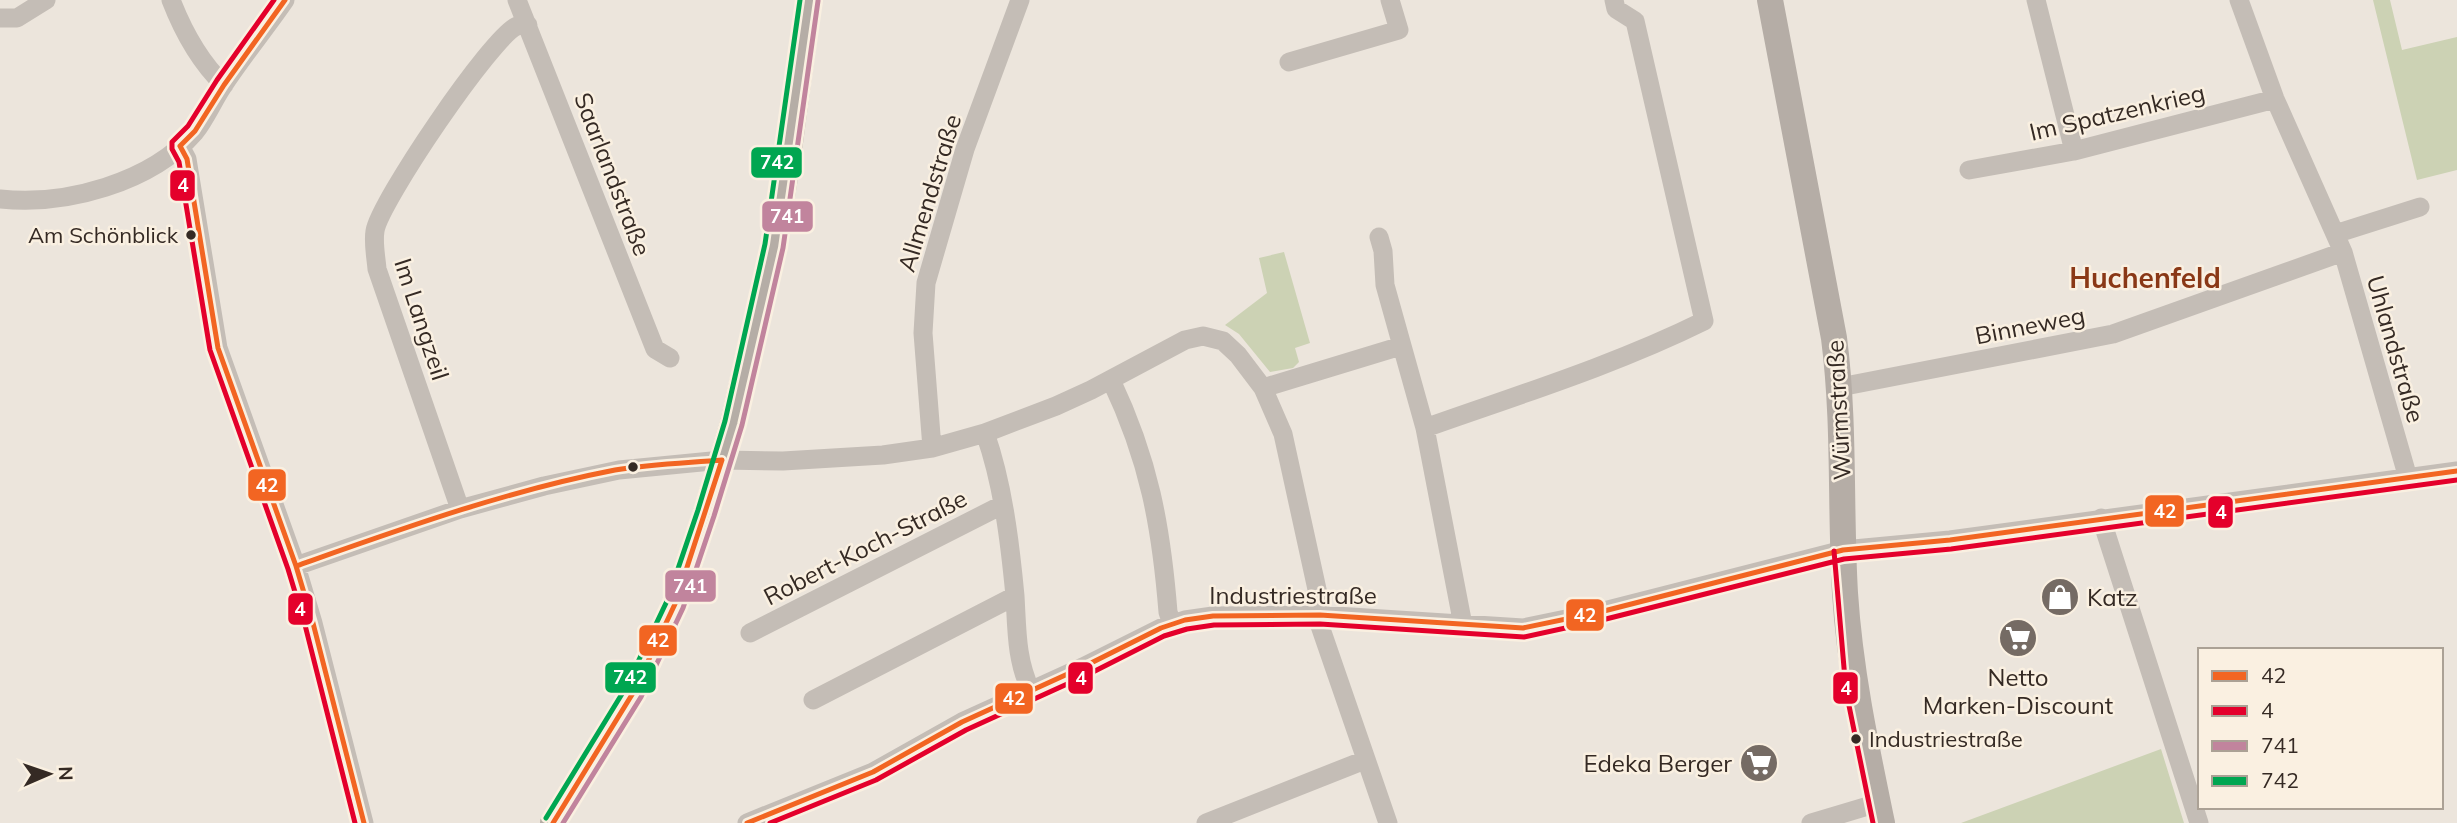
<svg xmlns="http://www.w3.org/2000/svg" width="2457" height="823" font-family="Mulish,sans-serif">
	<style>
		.green { fill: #ccd2b4 }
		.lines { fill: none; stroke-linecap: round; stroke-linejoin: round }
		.street { stroke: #c4bdb6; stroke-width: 19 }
		.secondary { stroke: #b5ada6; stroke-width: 26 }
		.bus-1-casing { stroke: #faf0e1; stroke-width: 10 }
		.bus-2-casing { stroke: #faf0e1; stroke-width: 10 }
		.bus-3-casing { stroke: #faf0e1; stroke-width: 10 }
		.bus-4-casing { stroke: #faf0e1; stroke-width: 10 }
		.bus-1 { stroke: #f26522; stroke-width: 5 }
		.bus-2 { stroke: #e4002b; stroke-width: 5 }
		.bus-3 { stroke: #c1849d; stroke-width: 5 }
		.bus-4 { stroke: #00a651; stroke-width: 5 }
		.bus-dot { fill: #352a24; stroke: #faf0e1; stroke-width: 2.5 }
		.labels { text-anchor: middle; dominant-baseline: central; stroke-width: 5; stroke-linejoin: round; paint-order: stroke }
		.bus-label { font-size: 22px; fill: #352a24; stroke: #faf0e1; text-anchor: end }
		.street-label { font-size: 24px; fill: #352a24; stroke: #faf0e1 }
		.poi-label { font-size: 24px; fill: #352a24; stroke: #faf0e1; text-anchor: start }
		.quarter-label { font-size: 28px; font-weight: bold; fill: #8a3816; stroke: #faf0e1 }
		.line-badge { stroke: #faf0e1; stroke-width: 2.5 }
		.badge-label { font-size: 19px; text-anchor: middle; font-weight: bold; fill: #fff }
	</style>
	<rect width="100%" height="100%" fill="#ece5dc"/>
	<path class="green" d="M2373,0H2390L2402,50L2457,37V170L2417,180Z
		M1284,252L1310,343L1295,348L1299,362L1293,368L1270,372L1239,334L1225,325L1267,293L1259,258Z
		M2161,749L2184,823H1961Z"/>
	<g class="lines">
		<path class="street" d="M171,0C183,31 199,61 224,85
			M517,0L655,349L670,358
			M2036,0L2074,151
			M2239,0L2275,99L2343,252L2408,478
			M0,18H17L46,0
			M1289,62L1399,30L1390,0
			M180,146L187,159L218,348L296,566L313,623L364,823
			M1969,170L2074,151L2275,99
			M0,199C65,206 151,183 195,132C206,118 213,101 223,86C242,57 265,29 285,0
			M2335,234L2420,207
			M1379,237L1383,251L1385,285L1425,428L1463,625
			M1111,380C1149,460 1161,525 1168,612L1172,624
			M1840,387L2113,334L2343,252
			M1263,388L1401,346
			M1425,428C1518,395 1615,365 1704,321L1635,21L1616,9L1614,0
			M985,433C1003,484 1010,543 1015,596C1017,629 1016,660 1031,691
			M932,448L923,333L926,283L965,149L1020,0
			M460,509L377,269C376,257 373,243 375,231C379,203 492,36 517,26C520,25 524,25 528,25
			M2101,518L2199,823
			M296,566L460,509L544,486L619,470L722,460L783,461L883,455L932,448L985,433L1056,406L1091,390L1185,340L1203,336L1223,341L1238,355L1263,388L1283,434L1320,603V626L1388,823
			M750,633L1002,505
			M813,700L1015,596
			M747,823L873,772L962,722L1083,667L1161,628L1185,620L1213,616L1320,615L1523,628L1600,612L1843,550L1950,540L2457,471
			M1206,823L1365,760
			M1811,823L1878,803"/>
		<path class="secondary" d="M1770,0L1834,338C1845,423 1840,508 1845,593C1850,671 1866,746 1882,823
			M553,823L633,693L675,604L706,513L733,423L774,246L787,165L809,0"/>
		<defs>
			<path id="bus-1" d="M180,146L187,159L218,348L296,566L313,623L364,823
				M180,146L195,131L224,85L285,0
				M296,566C401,529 506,491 615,470C650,464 686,463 722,460L675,604L633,693L553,823
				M747,823L873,772L962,722L1083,667L1161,628L1185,620L1213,616L1320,615L1523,628L1600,612L1843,550L1950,540L2457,471"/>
			<path id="bus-2" d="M274,0L217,80L188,126L172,142V149L179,162L210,350L288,569L305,625L355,823
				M1834,551L1846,691L1873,823
				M770,823L876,780L966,730L1087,675L1164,636L1187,629L1214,625L1320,624L1524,637L1602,620L1844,559L1951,549L2457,480"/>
			<path id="bus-3" d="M563,823L641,697L683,608L714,516L742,425L783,248L818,1"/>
			<path id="bus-4" d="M546,818L625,689L667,601L698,510L725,421L765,244L800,0"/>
		</defs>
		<use href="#bus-1" class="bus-1-casing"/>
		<use href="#bus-2" class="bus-2-casing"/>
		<use href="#bus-3" class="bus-3-casing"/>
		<use href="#bus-4" class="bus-4-casing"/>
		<use href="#bus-1" class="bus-1"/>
		<use href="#bus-2" class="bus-2"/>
		<use href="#bus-3" class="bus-3"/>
		<use href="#bus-4" class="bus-4"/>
	</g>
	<defs>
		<symbol id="shop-disc" viewBox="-11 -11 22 22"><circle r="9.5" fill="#756b64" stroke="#faf0e1"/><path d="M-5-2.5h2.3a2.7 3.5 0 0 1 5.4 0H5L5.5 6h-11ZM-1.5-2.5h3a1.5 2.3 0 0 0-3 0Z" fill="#fff"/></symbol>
		<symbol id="supermarket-disc" viewBox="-11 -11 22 22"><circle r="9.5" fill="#756b64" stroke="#faf0e1"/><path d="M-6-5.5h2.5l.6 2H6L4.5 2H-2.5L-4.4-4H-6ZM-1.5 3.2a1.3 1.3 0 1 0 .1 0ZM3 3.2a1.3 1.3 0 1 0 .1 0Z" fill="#fff"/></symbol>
	</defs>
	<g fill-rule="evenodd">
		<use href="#shop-disc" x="2038" y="575" width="44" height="44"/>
		<use href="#supermarket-disc" x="1996" y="616" width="44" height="44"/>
		<use href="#supermarket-disc" x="1737" y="741" width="44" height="44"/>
	</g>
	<g class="bus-dot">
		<circle cx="191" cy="235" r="6"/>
		<circle cx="633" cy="467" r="6"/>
		<circle cx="1856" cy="739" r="6"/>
	</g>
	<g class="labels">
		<g class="bus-label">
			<text x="178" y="235">Am Schönblick</text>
			<text x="1869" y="739" text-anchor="start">Industriestraße</text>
		</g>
		<g class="street-label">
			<text transform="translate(2117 112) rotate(-13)">Im Spatzenkrieg</text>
			<text transform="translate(613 174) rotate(69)">Saarlandstraße</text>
			<text transform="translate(929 193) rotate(-73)">Allmendstraße</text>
			<text transform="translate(422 319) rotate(72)">Im Langzeil</text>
			<text transform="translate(2030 325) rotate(-11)">Binneweg</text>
			<text transform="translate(2396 349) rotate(74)">Uhlandstraße</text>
			<text transform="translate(1838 410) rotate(-93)">Würmstraße</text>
			<text transform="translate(865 547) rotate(-27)">Robert-Koch-Straße</text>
			<text x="1293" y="595">Industriestraße</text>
		</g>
		<g class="poi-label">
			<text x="2087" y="597">Katz</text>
			<text x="2018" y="677" text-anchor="middle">Netto<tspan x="2018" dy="28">Marken-Discount</tspan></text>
			<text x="1732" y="763" text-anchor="end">Edeka Berger</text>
		</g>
		<g class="quarter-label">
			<text x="2145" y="277">Huchenfeld</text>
		</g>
	</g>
	<g class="line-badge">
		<rect x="750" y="146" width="53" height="33" rx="7" fill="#00a651"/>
		<rect x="169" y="169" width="27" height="33" rx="7" fill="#e4002b"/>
		<rect x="761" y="200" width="53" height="33" rx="7" fill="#c1849d"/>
		<rect x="247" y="468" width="40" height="34" rx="7" fill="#f26522"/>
		<rect x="2144" y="494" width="41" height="34" rx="7" fill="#f26522"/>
		<rect x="2207" y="495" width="27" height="34" rx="7" fill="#e4002b"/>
		<rect x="664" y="569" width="53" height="34" rx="7" fill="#c1849d"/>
		<rect x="287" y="592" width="27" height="34" rx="7" fill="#e4002b"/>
		<rect x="1565" y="598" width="40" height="34" rx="7" fill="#f26522"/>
		<rect x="638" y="624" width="40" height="33" rx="7" fill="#f26522"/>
		<rect x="604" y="661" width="53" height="33" rx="7" fill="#00a651"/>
		<rect x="1067" y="661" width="27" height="34" rx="7" fill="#e4002b"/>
		<rect x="1832" y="671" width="27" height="34" rx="7" fill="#e4002b"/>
		<rect x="994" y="682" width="40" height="33" rx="7" fill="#f26522"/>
	</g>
	<g class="badge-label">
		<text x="777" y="169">742</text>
		<text x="183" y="192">4</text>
		<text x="787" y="223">741</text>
		<text x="267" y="492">42</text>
		<text x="2165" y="518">42</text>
		<text x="2221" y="519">4</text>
		<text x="690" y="593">741</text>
		<text x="300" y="616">4</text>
		<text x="1585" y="622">42</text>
		<text x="658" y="647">42</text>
		<text x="630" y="684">742</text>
		<text x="1081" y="685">4</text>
		<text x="1846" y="695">4</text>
		<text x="1014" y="705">42</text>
	</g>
	<rect x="2198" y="648" width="245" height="161" fill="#faf0e1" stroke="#aba195" stroke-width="2"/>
	<rect x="2212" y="671" width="35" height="10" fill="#f26522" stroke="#aba195" stroke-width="2"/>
	<text x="2261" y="683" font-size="21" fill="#352a24">42</text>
	<rect x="2212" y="706" width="35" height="10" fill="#e4002b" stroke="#aba195" stroke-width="2"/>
	<text x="2261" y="718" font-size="21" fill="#352a24">4</text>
	<rect x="2212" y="741" width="35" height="10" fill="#c1849d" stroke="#aba195" stroke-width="2"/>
	<text x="2261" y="753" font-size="21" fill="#352a24">741</text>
	<rect x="2212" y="776" width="35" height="10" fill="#00a651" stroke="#aba195" stroke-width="2"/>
	<text x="2261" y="788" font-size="21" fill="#352a24">742</text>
	<g transform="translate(49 774) rotate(88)" stroke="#faf0e1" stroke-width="5" paint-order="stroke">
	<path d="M0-5L12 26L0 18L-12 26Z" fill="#352a24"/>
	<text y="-10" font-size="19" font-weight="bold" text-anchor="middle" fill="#352a24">N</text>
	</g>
</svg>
